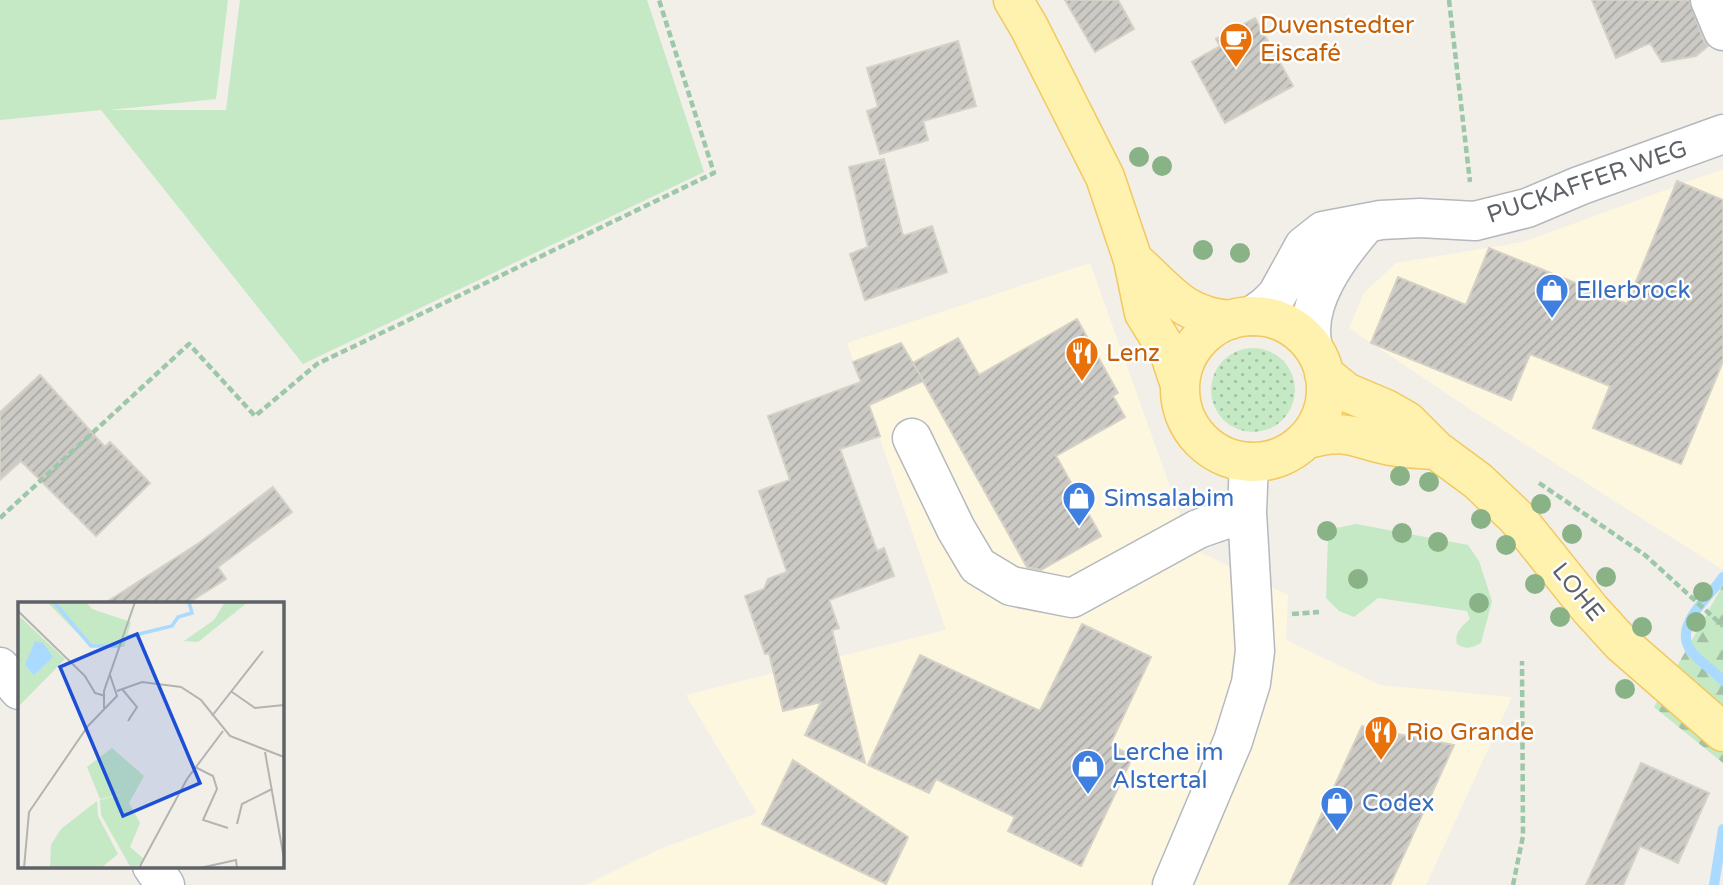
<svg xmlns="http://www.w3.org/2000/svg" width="1723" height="885" font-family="'Varela Round',sans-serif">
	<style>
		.commercial { fill: #fef7e0 }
		.grass { fill: #c5e8c5 }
		.forest { fill: url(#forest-firs) }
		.garden { fill: url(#garden-dots) }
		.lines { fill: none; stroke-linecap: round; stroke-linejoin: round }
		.stream { stroke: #aadaff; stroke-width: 10 }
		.building { fill: url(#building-hatch); stroke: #d6d1c6; stroke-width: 2 }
		.minor-casing { stroke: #b5b8bc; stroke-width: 41 }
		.major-casing { stroke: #f2c960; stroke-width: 41 }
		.path { stroke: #9cc7a9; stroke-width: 4.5; stroke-dasharray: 7 3.5; stroke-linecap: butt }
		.minor { stroke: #fff; stroke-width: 38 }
		.major { stroke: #fff2af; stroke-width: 38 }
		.tree { fill: #89b387 }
		.labels { text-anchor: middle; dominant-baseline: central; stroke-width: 5; stroke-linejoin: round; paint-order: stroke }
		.food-label { font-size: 24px; fill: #c56008; stroke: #fff; text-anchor: start }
		.street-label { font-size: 24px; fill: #5f6368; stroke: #fff }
		.shop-label { font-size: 24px; fill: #366cbe; stroke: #fff; text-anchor: start }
		.inset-river { fill: none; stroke: #aadaff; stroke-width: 3.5 }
		.inset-road { fill: none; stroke: #b3b3b1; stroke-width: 2 }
		.view { fill: #1d4ed8; fill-opacity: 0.15; stroke: #1d4ed8; stroke-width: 3.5 }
		.inset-edge { fill: none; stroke: #5f6368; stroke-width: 3.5 }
	</style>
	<defs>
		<pattern id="forest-firs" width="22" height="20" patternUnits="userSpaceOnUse" patternTransform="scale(1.75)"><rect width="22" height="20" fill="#c5e8c5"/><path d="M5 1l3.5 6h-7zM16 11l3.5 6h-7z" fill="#a3c0a4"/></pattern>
		<pattern id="garden-dots" width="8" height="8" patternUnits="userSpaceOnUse" patternTransform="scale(1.75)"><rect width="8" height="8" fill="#c5e8c5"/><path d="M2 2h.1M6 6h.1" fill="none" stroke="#a3c0a4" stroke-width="1.8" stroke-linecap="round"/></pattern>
		<pattern id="building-hatch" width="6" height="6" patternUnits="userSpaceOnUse" patternTransform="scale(1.75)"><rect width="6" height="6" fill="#cccac5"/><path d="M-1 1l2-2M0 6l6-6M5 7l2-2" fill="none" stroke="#a9a8a4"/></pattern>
	</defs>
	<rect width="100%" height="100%" fill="#f1efe8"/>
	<path class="commercial" d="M1723,169V570L1473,411L1349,328L1364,293L1396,263L1523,242Z
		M1090,263L1192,548L1288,595L1286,640L1380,685L1512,697L1426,885H585L660,849L757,813L686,695L946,630L847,343Z"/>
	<path class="grass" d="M0,0H228L216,99L109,110H226L240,0H647L704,172L303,364L101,110L0,120Z
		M1356,524L1468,545L1479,561L1492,601L1481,643C1472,648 1466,650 1457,644C1454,633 1462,626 1470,619L1467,611L1378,598L1354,617L1339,611L1326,598L1328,537L1336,528Z"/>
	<path class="forest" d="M1723,585V763L1654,707Z"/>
	<path class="garden" d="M1211 390a42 42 0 1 1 84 0a42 42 0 1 1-84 0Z"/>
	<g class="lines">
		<path class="stream" d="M1723,577C1710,597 1672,625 1691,651C1699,662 1714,670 1723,681
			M1714,885L1723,829"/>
	</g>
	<path class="building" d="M1065,0H1118L1134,29L1095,52Z
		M1592,0H1689L1703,39L1708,46L1696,56L1662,62L1650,43L1616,58Z
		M1255,18L1293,86L1225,123L1192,62L1220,46L1216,39Z
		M958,41L976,106L923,121L928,140L880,154L867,111L878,107L867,68Z
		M884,159L903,236L932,226L947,272L865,300L850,254L868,247L849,167Z
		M1677,181L1723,200V361L1681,464L1593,428L1610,386L1530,354L1511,400L1371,343L1398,277L1466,305L1489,248L1627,304Z
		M1077,319L1118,393L1113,396L1125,417L1056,456L1101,536L1041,570L1027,567L923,381L869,405L880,436L840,449L877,551L884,548L894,576L829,600L839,628L832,630L865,763L805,735L821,702L783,711L769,653L765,654L745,596L764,589L768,579L787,572L759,491L790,480L768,416L861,382L853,362L901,343L923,380L913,363L958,338L979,375Z
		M40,375L105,447L110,442L150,483L96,536L21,461L0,480V412Z
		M273,487L292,512L218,567L226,579L188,603H105L199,543Z
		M1082,624L1151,657L1110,745L1133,756L1081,866L1008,831L1015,817L936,779L929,793L868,765L920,655L1040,711Z
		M1362,726L1394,741L1397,734L1454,745L1390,885H1289Z
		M793,760L908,837L886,884L762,824Z
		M1641,763L1709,793L1678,863L1640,846L1623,885H1586Z"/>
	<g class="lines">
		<defs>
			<path id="minor" d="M1710,0L1723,31
				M1252,316L1266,306L1277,295L1304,246L1323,231L1381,220L1420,218L1475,221L1527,208L1579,186L1723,134
				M1313,347C1302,303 1339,255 1366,224
				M912,438L956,529L978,566L1011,586L1072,598L1198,529L1247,512
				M0,667L19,690
				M152,866L165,885
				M1172,885L1233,741L1251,683L1255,651L1247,512L1249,462"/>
			<path id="major" d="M1013,0L1029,27L1105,177L1133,260L1144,313L1170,355L1180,385
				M1133,260C1168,290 1181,316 1230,320
				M1180 389a73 73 0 1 1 146 0a73 73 0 1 1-146 0Z
				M1324,374L1346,392L1386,409L1407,421L1436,450L1478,481L1517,518L1590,609L1621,643L1723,732
				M1305,440C1351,426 1356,441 1397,447C1410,449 1424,449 1436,450"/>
		</defs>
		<use href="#minor" class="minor-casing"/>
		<use href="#major" class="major-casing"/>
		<path class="path" d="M1449,0L1470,182
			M1539,483L1645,555L1723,626
			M0,518L189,344L255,416L317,364L714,173L659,0
			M1292,614L1319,612
			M1513,885L1523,836L1522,661"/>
		<use href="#minor" class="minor"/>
		<use href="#major" class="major"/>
	</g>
	<g class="tree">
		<circle cx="1139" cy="157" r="10"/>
		<circle cx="1162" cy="166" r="10"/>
		<circle cx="1203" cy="250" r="10"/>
		<circle cx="1240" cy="253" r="10"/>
		<circle cx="1400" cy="476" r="10"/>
		<circle cx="1429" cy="482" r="10"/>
		<circle cx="1541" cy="504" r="10"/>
		<circle cx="1481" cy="519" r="10"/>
		<circle cx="1327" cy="531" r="10"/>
		<circle cx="1402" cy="533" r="10"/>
		<circle cx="1572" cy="534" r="10"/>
		<circle cx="1438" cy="542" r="10"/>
		<circle cx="1506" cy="545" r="10"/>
		<circle cx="1606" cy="577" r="10"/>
		<circle cx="1358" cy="579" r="10"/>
		<circle cx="1535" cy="584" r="10"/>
		<circle cx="1703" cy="592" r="10"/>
		<circle cx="1479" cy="603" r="10"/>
		<circle cx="1560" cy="617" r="10"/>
		<circle cx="1696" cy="622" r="10"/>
		<circle cx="1642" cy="627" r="10"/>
		<circle cx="1625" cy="689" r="10"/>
	</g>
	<defs>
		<symbol id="cafe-pin" viewBox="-11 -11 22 30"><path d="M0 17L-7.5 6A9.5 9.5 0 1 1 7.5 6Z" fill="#e8710a" stroke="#fff"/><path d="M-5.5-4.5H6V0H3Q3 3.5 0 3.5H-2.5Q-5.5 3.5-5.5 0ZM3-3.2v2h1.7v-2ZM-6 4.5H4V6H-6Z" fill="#fff"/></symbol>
		<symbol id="shop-pin" viewBox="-11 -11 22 30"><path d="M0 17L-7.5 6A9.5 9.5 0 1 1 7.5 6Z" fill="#3f7fe0" stroke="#fff"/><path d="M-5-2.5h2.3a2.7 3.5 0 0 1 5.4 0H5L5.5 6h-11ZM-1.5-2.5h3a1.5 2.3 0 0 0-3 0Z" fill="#fff"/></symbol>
		<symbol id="restaurant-pin" viewBox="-11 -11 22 30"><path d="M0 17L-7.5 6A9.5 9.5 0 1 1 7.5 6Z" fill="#e8710a" stroke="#fff"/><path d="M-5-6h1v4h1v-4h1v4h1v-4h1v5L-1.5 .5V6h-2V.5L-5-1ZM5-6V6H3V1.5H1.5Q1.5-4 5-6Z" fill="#fff"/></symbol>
	</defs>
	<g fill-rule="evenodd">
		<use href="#cafe-pin" x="1217" y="20" width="38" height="52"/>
		<use href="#shop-pin" x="1533" y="271" width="38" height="52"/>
		<use href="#restaurant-pin" x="1063" y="334" width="38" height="52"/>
		<use href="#shop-pin" x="1060" y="479" width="38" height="52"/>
		<use href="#restaurant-pin" x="1362" y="713" width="38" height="52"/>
		<use href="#shop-pin" x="1069" y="747" width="38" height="52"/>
		<use href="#shop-pin" x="1318" y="784" width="38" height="52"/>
	</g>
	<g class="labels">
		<g class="food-label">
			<text x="1260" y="25">Duvenstedter<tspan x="1260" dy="28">Eiscafé</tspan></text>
			<text x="1106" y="353">Lenz</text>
			<text x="1406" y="732">Rio Grande</text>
		</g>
		<g class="street-label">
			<text transform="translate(1587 182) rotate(-19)">PUCKAFFER WEG</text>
			<text transform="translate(1578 592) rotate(51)">LOHE</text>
		</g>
		<g class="shop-label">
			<text x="1576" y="290">Ellerbrock</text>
			<text x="1104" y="498">Simsalabim</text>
			<text x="1112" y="752">Lerche im<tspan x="1112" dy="28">Alstertal</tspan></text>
			<text x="1362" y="803">Codex</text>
		</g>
	</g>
	<g transform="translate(18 602)">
		<rect width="266" height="266" fill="#f1efe8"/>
		<path d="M207,0H230L180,40L166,39L196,18ZM0,13L47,57L0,105ZM94,146L126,174L111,201L122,221L112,245L126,257L118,266H113L83,213L82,198L107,191L82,197L69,165ZM79,199L80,214L100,252L83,266H32L33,243L43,227Z" fill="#c5e8c5"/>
		<path d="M29,0H68L74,7L113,20L106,45L72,44Z" fill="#c5e8c5"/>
		<path d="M17,39L25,41L35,55L16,73L7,63Z" fill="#aadaff"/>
		<path class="inset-river" d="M36,0L73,44H100M109,35L154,24L160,15L174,11L171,0"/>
		<path class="inset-road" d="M0,9L67,74L77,91L87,94M104,87L119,105L110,119M99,89L124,80L163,85L183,98L212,134L266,155M214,90L237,106L266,103M86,106V89L117,0M194,114L245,49M247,150L266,257M177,165L195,174L199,187L185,218L210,226M219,222L224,202L254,187M6,266L11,210L70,124L99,94L92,73M121,266L169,177L205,129M182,266L218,258L219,266"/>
		<path class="view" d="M119,32L182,181L105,214L42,65Z"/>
		<rect width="266" height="266" class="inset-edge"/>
	</g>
</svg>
